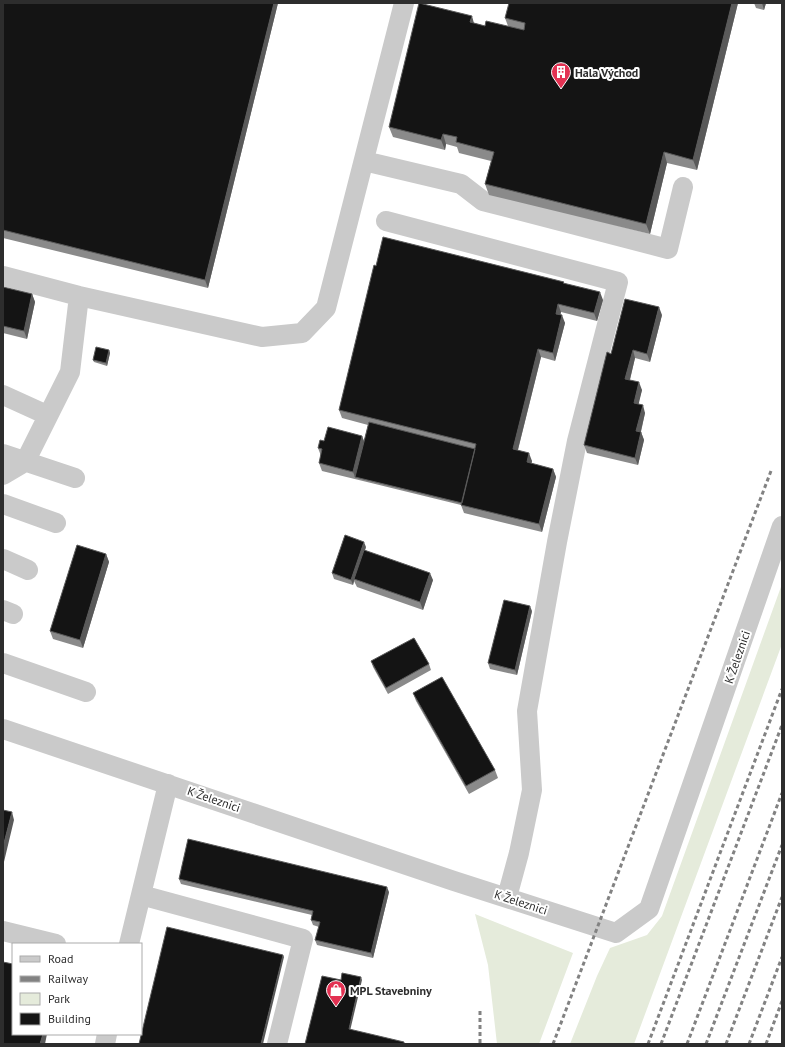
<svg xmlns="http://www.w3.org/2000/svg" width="785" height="1047" font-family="'PT Sans',sans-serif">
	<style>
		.green { fill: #e5ebdb }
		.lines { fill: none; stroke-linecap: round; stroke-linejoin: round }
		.minor { stroke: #cacaca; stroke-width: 20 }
		.rail { stroke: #828282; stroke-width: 3; stroke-dasharray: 4 3; stroke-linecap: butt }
		.wall { fill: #8a8a8a }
		.shaded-wall { fill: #5a5a5a }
		.building { fill: #141414; stroke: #5a5a5a }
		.labels { text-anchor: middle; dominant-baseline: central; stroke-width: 4; stroke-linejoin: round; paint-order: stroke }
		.poi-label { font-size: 12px; font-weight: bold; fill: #2d2d2d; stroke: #fff; text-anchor: start }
		.street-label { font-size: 12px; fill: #2d2d2d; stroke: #fff }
	</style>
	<rect width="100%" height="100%" fill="#fff"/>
	<path class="green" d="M782,584V644L634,1044H570L597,976L610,948L647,935L662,916Z
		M475,914L573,953L539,1044H497L488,965Z"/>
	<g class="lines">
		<path class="minor" d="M364,161L461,184L483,201L668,249L683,187
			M386,221L618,282L577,441L557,542L527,711L532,790L519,853L507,897
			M3,276L79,296L262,337L302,333L326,308L404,3
			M3,395L47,415
			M3,454L75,478
			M3,475L25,462L70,372L79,296
			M3,504L56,523
			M3,559L28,570
			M3,610L13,614
			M3,663L86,692
			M3,729L454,881L616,933L649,909L782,526
			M141,895L303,939L277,1044
			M3,931L56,944
			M129,944L168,784
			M105,1044L107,1034"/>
		<path class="rail" d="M480,1011V1044
			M553,1044L771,471
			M648,1044L782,689
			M661,1044L782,725
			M687,1044L782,793
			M706,1044L782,845
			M726,1044L782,897
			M749,1044L782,957
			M766,1044L782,1001"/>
	</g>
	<path class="wall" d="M3,3H278L208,288L3,238Z
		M738,3L697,170L667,163L650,234L489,195L485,184L491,161L459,153L457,147L446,144L445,150L393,137L389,127L474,23L485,26H508L505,18Z
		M754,3H766L764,10L756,8Z
		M376,266L564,282V284L603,300L597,321L561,312L560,315L565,323L555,361L541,357L518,450L532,461L531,464L553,469L556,477L542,532L464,513L461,505L322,471L319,463L321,456L318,448L324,441L362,436L364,441L368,425L342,418L339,410Z
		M3,287L32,294L35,302L27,339L3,333Z
		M662,315L650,362L635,358L630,380L642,390L638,404L645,413L641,432L644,440L638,465L587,453L584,445L611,354Z
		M109,350L110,353L107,366L94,362L93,360Z
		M366,547L365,550L433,580L423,610L357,587L354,581L353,585L334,579L332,573Z
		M106,554L109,562L83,648L53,639L50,631Z
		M532,611L517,675L490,669L488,663Z
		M371,661L429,664L431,670L388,694L373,667Z
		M413,693L495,770L498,778L469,794L416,701Z
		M179,879L389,892L373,958L317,945L315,940L319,927L313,925L311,920L312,915L181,884Z"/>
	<path class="shaded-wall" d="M274,3H278L208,288L205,280Z
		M732,3H738L697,170L693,160Z
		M762,3H766L764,10Z
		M472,16L475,27L470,22Z
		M443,134L446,144L445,150L441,140Z
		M664,152L667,163L650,234L646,224Z
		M600,292L603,300L597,321L594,313Z
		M32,294L35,302L27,339L24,331Z
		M558,304L561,312L559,322L556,314Z
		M659,307L662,315L650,362L647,354Z
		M562,315L565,323L555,361L553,353Z
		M538,349L541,357L516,457L513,449Z
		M109,350L110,353L107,366L106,363Z
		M633,350L635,358L628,387L625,379Z
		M639,382L642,390L637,411L634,403Z
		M643,405L645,413L639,439L636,431Z
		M641,432L644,440L638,465L635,458Z
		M362,436L365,444L355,477L353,472Z
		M529,453L532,461L530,470L527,462Z
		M553,469L556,477L542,532L539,524Z
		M364,542L366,547L355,580L354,579V581L353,585L351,580Z
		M106,554L109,562L83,648L80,640Z
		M430,573L433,580L423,610L420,602Z
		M530,606L532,611L517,675L515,670Z
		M12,812L14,820L3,866V847Z
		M387,887L389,892L373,958L371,953Z
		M283,955L284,957L263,1044H261Z
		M361,977L362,980L350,1031L349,1029Z
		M43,1034H47L45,1044H40Z"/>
	<path class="building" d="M3,3H274L205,280L3,230Z
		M419,3L472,16L470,22L485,26L486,21L524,30L525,23L505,18L509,3H732L693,160L664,152L646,224L485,184L494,152L456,142L457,137L443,134L441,140L389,127Z
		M383,237L564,282L563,283L600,292L594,313L558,304L556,314L562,315L553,353L538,349L513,449L529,453L527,462L553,469L539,524L461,505L476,444L339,410L374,265L376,266Z
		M3,287L32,294L24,331L3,326Z
		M625,299L659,307L647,354L633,350L625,379L639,382L634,403L643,405L636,431L641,432L635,458L584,445L607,352L611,354Z
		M96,347L109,350L106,363L93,360Z
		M369,422L475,449L462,503L355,477Z
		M328,427L362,436L353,472L319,463L322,449L318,448L320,440L324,441Z
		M345,535L364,542L351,580L332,573Z
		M77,545L106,554L80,640L50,631Z
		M364,550L430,573L420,602L354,579Z
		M504,600L530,606L515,670L488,663Z
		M414,638L429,664L386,688L371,661Z
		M442,677L495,770L466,786L413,693Z
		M3,810L12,812L3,847Z
		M188,839L387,887L371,953L315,940L320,922L311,920L313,911L179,879Z
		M167,927L283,955L261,1044H139Z
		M3,962L13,964V1034H43L40,1044H3Z
		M342,973L361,977L349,1029L404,1042V1044H305L322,976L341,980Z"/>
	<defs>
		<symbol id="building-pin" viewBox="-11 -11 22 30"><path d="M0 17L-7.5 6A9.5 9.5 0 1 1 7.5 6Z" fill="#e33152" stroke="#fff"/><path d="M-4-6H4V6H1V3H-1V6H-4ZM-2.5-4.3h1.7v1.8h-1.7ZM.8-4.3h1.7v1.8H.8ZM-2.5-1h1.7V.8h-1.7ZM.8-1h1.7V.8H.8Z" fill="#fff"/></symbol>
		<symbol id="shop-pin" viewBox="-11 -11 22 30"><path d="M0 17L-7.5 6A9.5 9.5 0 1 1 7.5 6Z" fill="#e33152" stroke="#fff"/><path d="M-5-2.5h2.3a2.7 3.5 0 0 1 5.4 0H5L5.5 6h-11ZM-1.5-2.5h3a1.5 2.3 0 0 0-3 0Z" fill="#fff"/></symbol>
	</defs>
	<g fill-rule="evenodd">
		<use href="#building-pin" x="550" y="61" width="22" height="30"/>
		<use href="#shop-pin" x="325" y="979" width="22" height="30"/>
	</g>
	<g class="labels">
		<g class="poi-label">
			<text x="575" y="72">Hala Východ</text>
			<text x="350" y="990">MPL Stavebniny</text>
		</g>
		<g class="street-label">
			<text transform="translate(737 657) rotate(-71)">K Železnici</text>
			<text transform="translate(214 799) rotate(19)">K Železnici</text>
			<text transform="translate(521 902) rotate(18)">K Železnici</text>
		</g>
	</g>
	<rect width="785" height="1047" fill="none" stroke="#2d2d2d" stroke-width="8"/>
	<rect x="12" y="943" width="130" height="92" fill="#ffffff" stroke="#ababab"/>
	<rect x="20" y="956" width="20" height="6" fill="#cacaca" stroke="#ababab"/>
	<text x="48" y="963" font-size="12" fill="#2d2d2d">Road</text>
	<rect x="20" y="976" width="20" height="6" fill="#828282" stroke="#ababab"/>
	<text x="48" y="983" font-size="12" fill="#2d2d2d">Railway</text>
	<rect x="20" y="993" width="20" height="12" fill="#e5ebdb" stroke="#ababab"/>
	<text x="48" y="1003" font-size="12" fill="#2d2d2d">Park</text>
	<rect x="20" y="1013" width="20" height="12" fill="#141414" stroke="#ababab"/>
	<text x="48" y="1023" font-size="12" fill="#2d2d2d">Building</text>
</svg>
